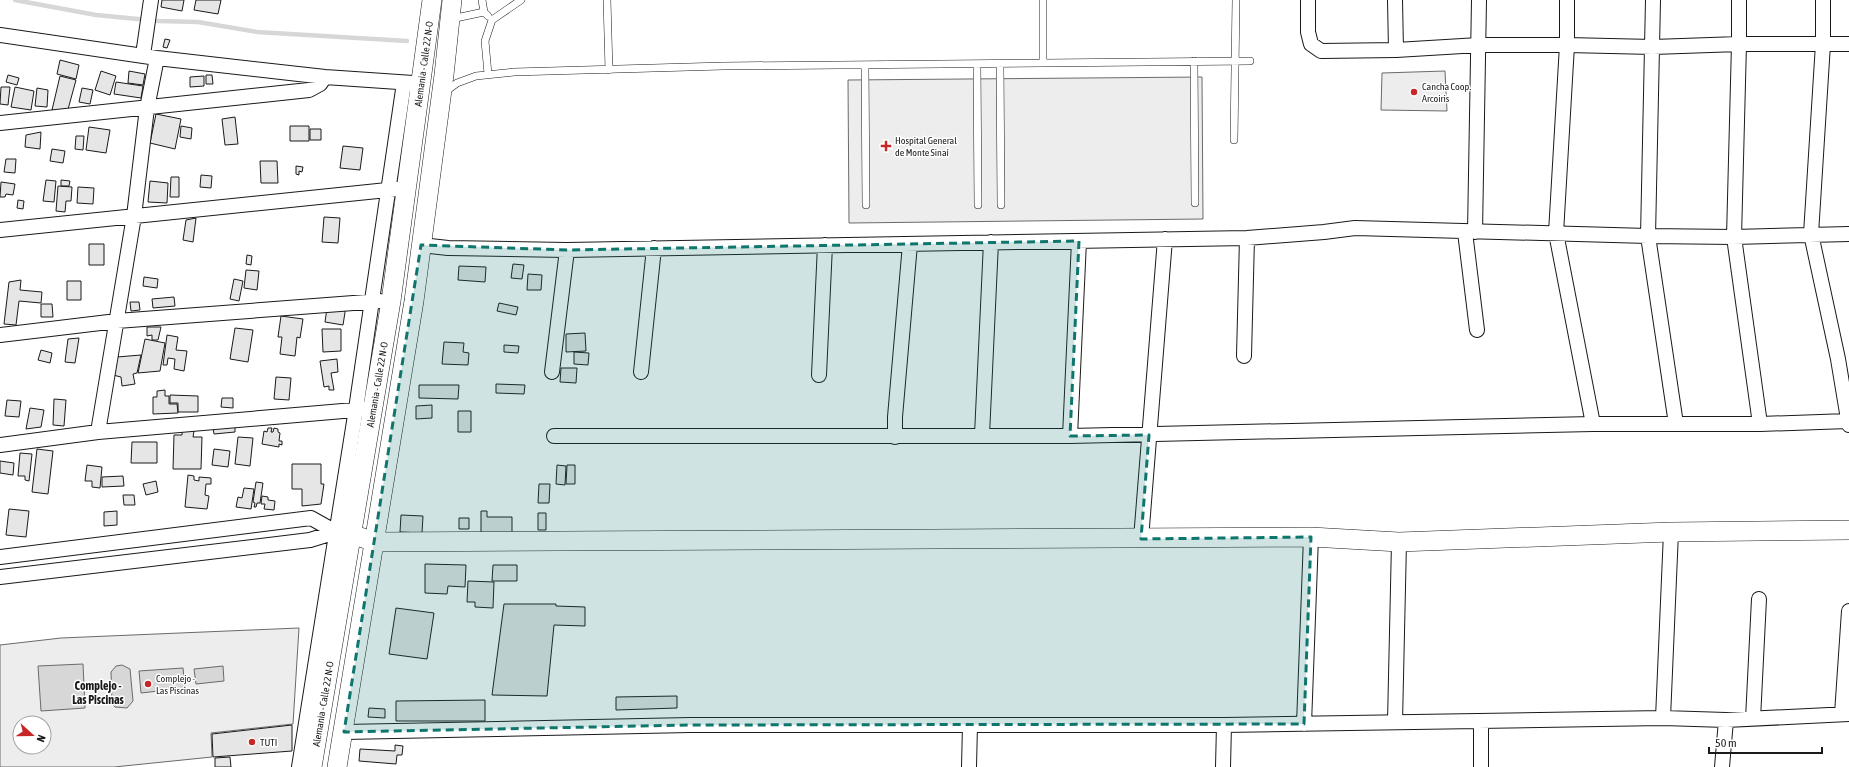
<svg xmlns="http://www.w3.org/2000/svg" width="1849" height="767" font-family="'Asap Condensed',sans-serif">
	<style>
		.built { fill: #ededed; stroke: #6a6a6a; fill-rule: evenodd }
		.water { fill: #d7d7d7; stroke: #6a6a6a }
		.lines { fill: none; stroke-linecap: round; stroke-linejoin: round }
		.stream { stroke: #d7d7d7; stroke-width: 4.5 }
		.building { fill: #e6e6e6; stroke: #1a1a1a }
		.lane-casing { stroke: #1a1a1a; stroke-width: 8 }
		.street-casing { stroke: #1a1a1a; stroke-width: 16 }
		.secondary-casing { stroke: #1a1a1a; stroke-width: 20 }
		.lane { stroke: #fff; stroke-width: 7 }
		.street { stroke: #fff; stroke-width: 14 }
		.secondary { stroke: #fff; stroke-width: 19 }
		.marked { fill: #0f766e; fill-opacity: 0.2; stroke: #0f766e; stroke-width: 3; stroke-dasharray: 8 5; stroke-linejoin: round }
		.poi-dot { fill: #c62828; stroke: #fff; stroke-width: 1.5 }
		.labels { text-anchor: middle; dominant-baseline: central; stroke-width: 3; stroke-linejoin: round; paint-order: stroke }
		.street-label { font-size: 10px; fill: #1a1a1a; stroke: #fff }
		.poi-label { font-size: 10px; fill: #1a1a1a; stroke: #fff; text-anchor: start }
		.quarter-label { font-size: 12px; font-weight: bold; fill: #1a1a1a; stroke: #fff }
	</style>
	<rect width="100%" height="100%" fill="#fff"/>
	<path class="built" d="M1445,71L1447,111L1381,110L1382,73Z
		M1202,77L1203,219L849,223L848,80Z
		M299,628L293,724L211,733L212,757L114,767H0V645L61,638ZM20,723H44V747H20Z"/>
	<path class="water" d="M83,664L85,708L41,711L38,666Z
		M122,665L130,669L133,701L127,708L115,707L112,704L111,672L116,666Z
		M223,666L224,681L196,684L194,669Z
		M183,668L185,688L141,693L139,671Z"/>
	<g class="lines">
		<path class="stream" d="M15,0L96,15L159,21L198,22L257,32L407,41"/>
	</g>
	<path class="building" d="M162,0H184L182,11L161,7Z
		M196,0H221L218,14L194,10Z
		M165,39L170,40L167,48L163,47Z
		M60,60L79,65L76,79L57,74Z
		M101,71L116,76L110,95L95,90Z
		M129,71L145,74L143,85L128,83Z
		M8,75L19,78L17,85L6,82Z
		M206,75H212L213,84H206Z
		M60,76L76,80L67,113L52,110Z
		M204,76V86L190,87V77Z
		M116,82L143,86L141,98L114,94Z
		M1,87H10L8,105L0,104Z
		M15,87L34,91L31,110L11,107Z
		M37,88L48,90L47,107L35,106Z
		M82,88L93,90L90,104L79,102Z
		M156,114L181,119L175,149L150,143Z
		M235,117L238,144L225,145L222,119Z
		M181,126L192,128L191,139L180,137Z
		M290,126H309V141H290Z
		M89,127L110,130L106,153L86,150Z
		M310,129H321V140H310Z
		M41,132L40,149L25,147L26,135Z
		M76,136H84L83,150L75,149Z
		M343,146L363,148L360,170L340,168Z
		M52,149L65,151L63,163L50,161Z
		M6,159H16L15,173L4,172Z
		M260,161H277L278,183H261Z
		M296,166L303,167L302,172L299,171V175L296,174Z
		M201,175L212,176L211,188L200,187Z
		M171,177H179V197H170Z
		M46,180L56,181L54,202L43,201Z
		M61,180L70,181L69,186H61Z
		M150,181L168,183L167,203L148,202Z
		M1,182L15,184L13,195L6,194L5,197H0Z
		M58,186L72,187L71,201H66L65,212L56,211Z
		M78,187L94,188L93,204L77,203Z
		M18,200L24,201L23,209L17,208Z
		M324,217L340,218L338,243L322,242Z
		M196,218L193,242L183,240L186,220Z
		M89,244H104V265H89Z
		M247,255L252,256L251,265L246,264Z
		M513,264L524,265L522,279L511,278Z
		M459,266L486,267L485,282L458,280Z
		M246,270L259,271L257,290L244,288Z
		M528,274L542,275L541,290H527Z
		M144,277L158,279L157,288L143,286Z
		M234,279L243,281L239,301L230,299Z
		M21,280L20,290L42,292L41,303L19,301L16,325L4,324L9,282Z
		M67,281H81V300H67Z
		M174,297L175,306L153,308L152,299Z
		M130,302H139L140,310L131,311Z
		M499,303L518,307L516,315L497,311Z
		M41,304H52L53,317H41Z
		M346,306L343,325L325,322L327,308Z
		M281,316L303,319L300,338L297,337L295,356L280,354L282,337H278Z
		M147,327H161L158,340H152V335L147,336Z
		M235,328L253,330L248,362L230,359Z
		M322,329H341V351L323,352Z
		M585,333L586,351L566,352V334Z
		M167,335L178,337L176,350L187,351L184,371L174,369L175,359L168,358L167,365H163Z
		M79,338L75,363L65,362L68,339Z
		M145,339L165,343L160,371L138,373Z
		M444,342L464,343L463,352L469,353L468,365L442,364Z
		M504,345L519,346L518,353L504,352Z
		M41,350L52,353L50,363L38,360Z
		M574,352L589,353L588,365L574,364Z
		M141,355L137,373L133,374L135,384L122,386L121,377L113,375L117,357Z
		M337,359L338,372L331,373L334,390H329V386L324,387L320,361Z
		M561,368H577L576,383L560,382Z
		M276,377L291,378L289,400L274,399Z
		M496,384L525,385L524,394L496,393Z
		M419,385H459L458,399L419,398Z
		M165,390V396H169V404H177L178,413L153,414V397H157V391Z
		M170,395L198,396V412H178V403H170Z
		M222,398H233V408L221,407Z
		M54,399L66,400L64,426L53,425Z
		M7,400L21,401L19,417L5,416Z
		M432,405V418L416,419V406Z
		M30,408L44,410L41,427L26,429Z
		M458,411H471V432H458Z
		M235,426V432L214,434L213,428Z
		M268,428H272L271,432H273L274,428L278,429V432L280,433L279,441H282V445L279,444V447L262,444L264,431L267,432Z
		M182,431H194L193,437H202L201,469H173L174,435H182Z
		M238,437L253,438L250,466L235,464Z
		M132,442H157V463H131Z
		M37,449L53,451L48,494L32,492Z
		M214,449L230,451L228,467L212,465Z
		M20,453L32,454L29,481L25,480V476H18Z
		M0,461L14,463L13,475L0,473Z
		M292,464H321V484H324L321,504L302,506V489H292Z
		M87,465L102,467L100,488L92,487V481H85Z
		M557,465L566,466L565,485L556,484Z
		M567,465H575V484H566Z
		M188,475L194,476V480L199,481V477L211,478V484H206L205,495L209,496L207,509L185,507Z
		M123,476L124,486L102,487V477Z
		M156,481L158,492L146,495L143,484Z
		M256,482L263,483L260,503H257L256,507H254L255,503L253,502Z
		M539,484H550L549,503H538Z
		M244,488L254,489L251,509L236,507L238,497L242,498Z
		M123,495H134L135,505H124Z
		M262,496L268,497V500L275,501L274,510L264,509L265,504H261Z
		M9,509L29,511L26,537L6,535Z
		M117,511V525L104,526V512Z
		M481,511H487V517H512V535L481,536Z
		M538,513H546V530H538Z
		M401,515L423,516L422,533L400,532Z
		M459,518H469V529H459Z
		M425,564L466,565L465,587L448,586L447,594L425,593Z
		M493,565H517V581H492Z
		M468,581L494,582L493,608L475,607V602H467Z
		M504,604H556V606L585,607V626L554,625L547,696L492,695Z
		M396,608L434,613L427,659L389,654Z
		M677,696V708L616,710V697Z
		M485,700V721H396V701Z
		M369,708L385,709V718L368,717Z
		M292,725V751L213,757L212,734Z
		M395,745L403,746L402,755H397L396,764L359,761L360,749L395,751Z
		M230,757L231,767H215V758Z"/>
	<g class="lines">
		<defs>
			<path id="lane" d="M482,0L484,12L488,16
				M607,0L609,70
				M1043,0V63
				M451,19L484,12
				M1194,61L1195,203
				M977,64L978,205
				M1000,64L1001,205
				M865,65L866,205
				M488,74L485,41L492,20L521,0
				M445,92L457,83L476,76L514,72L723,66L1250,61
				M1234,140L1236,0"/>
			<path id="street" d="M1308,0V32L1311,44L1321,51L1396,50L1479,45H1567L1653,47L1739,44H1849
				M1395,0L1396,50
				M1567,0V45L1556,233L1593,424
				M1653,0L1648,236L1676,424
				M1739,0V44L1734,237L1760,424
				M1823,0V44L1811,234L1838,359L1849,425
				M0,35L157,58L325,77L413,83
				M143,55L151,0
				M0,123L309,90L320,84L325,77
				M0,230L397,189
				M1465,232L1477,330
				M1475,232L1479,0
				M421,245L448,248L567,250L1247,238L1324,232L1355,228L1648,236L1734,237L1849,234
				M0,335L117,321L380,301
				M1244,356L1247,238
				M552,372L567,250
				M641,372L654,248
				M819,375L825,245
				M98,432L134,216L147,108L157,58
				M982,435L991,242
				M554,436H1070L1593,424H1760L1848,421
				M1070,436L1079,241
				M895,437V417L910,244
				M0,445L98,432L366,409
				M1141,539L1165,239
				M0,557L311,518L336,532L344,533
				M0,577L310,540L336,532
				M1842,714L1849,611
				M1663,718L1671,532
				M1753,719L1759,599
				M1395,722L1399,542
				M1304,724L1311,537
				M344,732L690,725H1224L1663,718L1726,720L1849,714
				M299,767L356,409L404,83
				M969,767L970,725
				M1223,767L1224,725
				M1481,767V721
				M1722,767L1726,720"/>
			<g id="secondary">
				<path d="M351,534L375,542L1311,537L1399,542L1671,532L1849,530"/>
				<path id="s1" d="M312,767L391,301L432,0"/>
				<path d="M337,767L414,301L444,75L452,0"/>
			</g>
		</defs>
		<use href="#lane" class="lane-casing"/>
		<use href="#street" class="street-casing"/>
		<use href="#secondary" class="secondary-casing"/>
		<use href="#lane" class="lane"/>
		<use href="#street" class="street"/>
		<use href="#secondary" class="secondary"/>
	</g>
	<path class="marked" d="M1079,241L1070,436L1149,435L1141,539L1311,537L1304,724L690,725L344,732L421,245L567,250Z"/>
	<g class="poi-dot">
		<circle cx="1414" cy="92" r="4"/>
		<path d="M884 140h4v4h4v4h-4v4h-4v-4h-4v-4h4z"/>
		<circle cx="148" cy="684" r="4"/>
		<circle cx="252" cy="742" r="4"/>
	</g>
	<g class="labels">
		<g class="street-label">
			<text stroke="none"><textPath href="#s1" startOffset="712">Alemania - Calle 22 N-O</textPath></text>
			<text stroke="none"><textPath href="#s1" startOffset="388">Alemania - Calle 22 N-O</textPath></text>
			<text stroke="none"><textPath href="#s1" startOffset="64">Alemania - Calle 22 N-O</textPath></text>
		</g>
		<g class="poi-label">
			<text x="1422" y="86">Cancha Coop.<tspan x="1422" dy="12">Arcoiris</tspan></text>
			<text x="895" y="140">Hospital General<tspan x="895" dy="12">de Monte Sinaí</tspan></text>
			<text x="156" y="678">Complejo -<tspan x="156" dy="12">Las Piscinas</tspan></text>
			<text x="260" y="742">TUTI</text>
		</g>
		<g class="quarter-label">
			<text x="98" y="686">Complejo -<tspan x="98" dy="14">Las Piscinas</tspan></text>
		</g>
	</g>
	<g transform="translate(32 735) rotate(111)"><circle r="19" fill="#ffffff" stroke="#a3a3a3"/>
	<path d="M0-3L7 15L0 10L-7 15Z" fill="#c62828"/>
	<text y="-6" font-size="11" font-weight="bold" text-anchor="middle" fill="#1a1a1a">N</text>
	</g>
	<path d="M1709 747v6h113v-6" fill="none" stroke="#1a1a1a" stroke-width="2"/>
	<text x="1715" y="747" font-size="12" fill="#1a1a1a" stroke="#ffffff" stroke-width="3" paint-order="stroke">50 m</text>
</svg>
